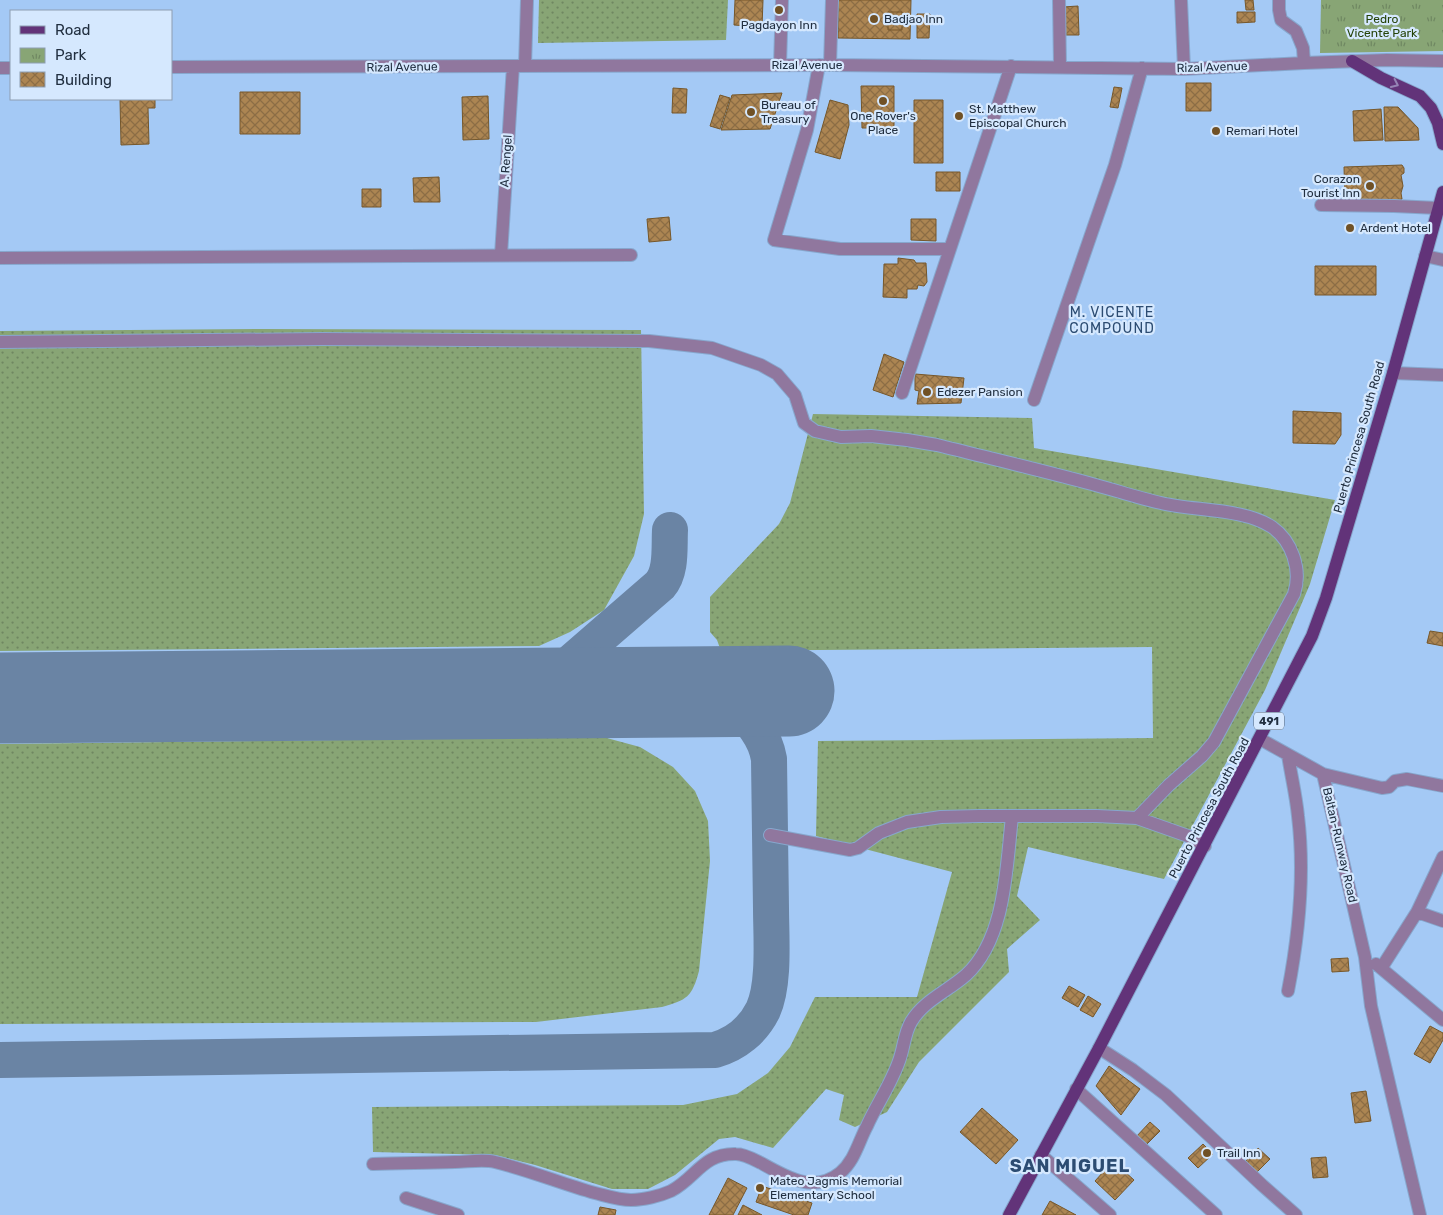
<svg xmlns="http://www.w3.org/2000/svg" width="1443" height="1215" font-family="Rubik,sans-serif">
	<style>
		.grass { fill: url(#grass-dots) }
		.park { fill: url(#park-tufts) }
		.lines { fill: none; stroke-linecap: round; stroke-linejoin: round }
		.taxiway { stroke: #6a84a4; stroke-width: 36 }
		.runway { stroke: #6a84a4; stroke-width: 91 }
		.building { fill: url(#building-cross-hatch); stroke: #76572a }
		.minor-casing { stroke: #87a7cd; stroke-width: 14 }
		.major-casing { stroke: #87a7cd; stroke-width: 14 }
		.minor { stroke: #90779e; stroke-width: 12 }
		.major { stroke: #623379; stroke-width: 12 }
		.oneway { stroke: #9684b5 }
		.poi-dot { fill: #705126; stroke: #d5e8fe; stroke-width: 2 }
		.labels { text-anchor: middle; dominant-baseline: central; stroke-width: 4.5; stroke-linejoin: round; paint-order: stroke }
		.shield { fill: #d5e8fe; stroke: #576679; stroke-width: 1 }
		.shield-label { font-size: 11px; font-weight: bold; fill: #212f40 }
		.poi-label { font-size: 12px; fill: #212f40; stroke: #d5e8fe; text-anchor: start }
		.park-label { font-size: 12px; fill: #244207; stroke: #d5e8fe }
		.street-label { font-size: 12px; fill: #212f40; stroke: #d5e8fe }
		.neighbourhood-label { font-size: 14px; letter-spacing: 1px; fill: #2c4c72; stroke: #d5e8fe }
		.district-label { font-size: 18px; font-weight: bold; letter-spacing: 1px; fill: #2c4c72; stroke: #d5e8fe }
	</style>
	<defs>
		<pattern id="grass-dots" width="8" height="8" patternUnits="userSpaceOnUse" patternTransform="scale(1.25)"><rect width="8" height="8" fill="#88a575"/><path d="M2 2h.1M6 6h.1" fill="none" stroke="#6f8761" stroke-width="1.8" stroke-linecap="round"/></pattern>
		<pattern id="park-tufts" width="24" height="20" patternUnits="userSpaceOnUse" patternTransform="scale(1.25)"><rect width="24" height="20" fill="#88a575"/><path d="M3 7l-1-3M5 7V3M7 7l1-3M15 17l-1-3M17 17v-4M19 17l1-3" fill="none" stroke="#6f8761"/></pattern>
		<pattern id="building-cross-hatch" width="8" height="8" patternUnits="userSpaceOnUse" patternTransform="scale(1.25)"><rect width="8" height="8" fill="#ac8552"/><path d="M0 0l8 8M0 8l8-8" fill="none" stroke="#8c6d45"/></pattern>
	</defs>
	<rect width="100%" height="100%" fill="#a4c9f5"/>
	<path class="grass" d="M539,0H728L726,40L538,43Z
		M258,329L641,330L644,514L634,556L604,610L570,632L539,646L0,651V331Z
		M813,414L1032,418L1034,448L1335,500L1310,584L1265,690L1164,879L1028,847L1017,896L1040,920L1007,949L1009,972L919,1062L887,1112L855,1127L839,1120L844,1095L826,1089L773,1148L735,1137L719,1139L675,1175L648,1189H612L535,1165L495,1155L373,1152L372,1107L683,1105L737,1094L768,1073L790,1047L815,997H917L952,872L816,836L818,741L1153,738L1152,647L721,651L717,640L710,632V597L779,524L790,503Z
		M603,737L640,747L673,767L695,791L708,821L710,861L699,971C692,997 687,1000 662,1007L536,1022L0,1024V744Z"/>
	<path class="park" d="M1321,0H1443V51L1320,53Z"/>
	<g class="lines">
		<path class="taxiway" d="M520,694L547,681L562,670L660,585C672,571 669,547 670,530
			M0,1060L715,1050C736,1044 753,1030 763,1010C775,984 771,936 771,908C770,858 770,808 769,759C767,747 764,740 757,730C740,703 721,700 692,692"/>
		<path class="runway" d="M0,698L789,691"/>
	</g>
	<path class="building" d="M735,0H763L762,27L734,25Z
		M838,0H911L910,39L838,38Z
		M1245,0H1253L1254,10H1246Z
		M1078,6L1079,35H1064L1063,7Z
		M888,12H902V30H888Z
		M1237,12H1255V22L1237,23Z
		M917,14H930L929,38H917Z
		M1186,83H1211V111H1186Z
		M861,86H894V128H862Z
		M1114,87L1122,88L1118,108L1110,107Z
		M673,88L687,89L686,113H672Z
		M240,92H300V134H240Z
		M782,93L770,129L721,130L732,95Z
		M720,95L730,98L720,129L710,126Z
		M488,96L489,139L463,140L462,97Z
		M120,99H155V108H148L149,144L121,145Z
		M830,100L848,105L849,125L840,159L815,152Z
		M914,100H943V163H914Z
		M1384,107H1398L1418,128L1419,140L1385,141Z
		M1381,109L1383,140L1354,141L1353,111Z
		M1402,165L1404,168V173L1401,175L1403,186L1401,193L1402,199L1398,202L1345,201L1344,167Z
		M936,172H960V191H936Z
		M439,177L440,202H414L413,178Z
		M362,189H381V207H362Z
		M669,217L671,240L649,242L647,219Z
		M911,219H936V241L911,240Z
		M898,258L914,260L916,263H926L927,282L924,286L918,285L917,289H907V298L883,297L884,264H898Z
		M1315,266H1376V295H1315Z
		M884,354L904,362L893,397L873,390Z
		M915,374L964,378L961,403L917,404L919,391L915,390Z
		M1293,411L1341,413V435L1335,444L1293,443Z
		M1430,631L1443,633V646L1427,643Z
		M1348,958L1349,971L1332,972L1331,959Z
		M1069,986L1085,995L1078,1007L1062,998Z
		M1088,996L1101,1004L1093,1017L1080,1010Z
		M1430,1026L1443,1033V1040L1430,1063L1414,1054Z
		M1109,1066L1140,1089L1121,1115L1096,1086Z
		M1366,1091L1371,1121L1355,1123L1351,1093Z
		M982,1108L1018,1140L996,1164L960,1132Z
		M1150,1122L1160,1131L1144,1147L1135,1138Z
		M1203,1144L1213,1154L1198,1168L1188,1158Z
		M1258,1148L1270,1159L1255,1174L1244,1163Z
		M1326,1157L1328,1177L1313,1178L1311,1158Z
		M1113,1161L1134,1180L1115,1200L1095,1181Z
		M728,1178L747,1188L733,1215H709Z
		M762,1186L812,1203L808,1215H794L756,1202Z
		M1050,1201L1076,1215H1042Z
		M743,1205L762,1215H738Z
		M600,1207L616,1210L615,1215H598Z"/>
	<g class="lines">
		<defs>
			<path id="minor" d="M1059,0L1060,67
				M1181,0L1184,69
				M1279,0V10L1281,20L1296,31L1303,48L1304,63
				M780,65L782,0
				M819,65L807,130L774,240L840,249H949
				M830,65L832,0
				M525,66L527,0
				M171,67L830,65L1184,69L1304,63L1387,60L1443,61
				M0,68H11
				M1321,205L1394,206L1438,208
				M501,255L513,66
				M1425,256L1443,260
				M0,258L631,255
				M0,342L322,339L649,341L712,348L761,365L777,374L795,395L804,423L815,431L841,437L871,436L907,440L937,445C989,458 1040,470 1092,484C1115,490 1138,498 1161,503C1193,511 1244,508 1272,527C1292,541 1302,570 1294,594L1214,742L1202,756L1169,785L1137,818
				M1393,373L1443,375
				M902,393L1011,66
				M1034,400L1115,165L1142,68
				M1260,739L1323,774L1365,957L1371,1006L1420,1215
				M1288,755C1291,775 1296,795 1298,816C1305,874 1299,934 1288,991
				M1323,774L1382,788L1389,787L1395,781L1407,779L1443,786
				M770,835L850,850L858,848L879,833L907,822L941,817L979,816H1097L1137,818L1188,836L1205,846
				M1417,912L1443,921
				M1376,964L1443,1020
				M1382,967L1417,912L1443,857
				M1099,1048L1133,1070L1166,1095L1262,1185L1296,1215
				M1076,1089L1216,1215
				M1041,1155L1110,1215
				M373,1164C400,1163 427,1163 455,1162C467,1162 483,1159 495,1162C529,1170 562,1184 595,1193C607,1196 619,1200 631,1200C643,1200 660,1196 671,1191C696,1178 703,1153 736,1154C744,1154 753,1159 761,1163C786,1177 814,1194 840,1173C855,1160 858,1143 867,1126C877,1104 891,1084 899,1061C904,1048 904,1034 911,1022C923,1001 948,991 966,975C1006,938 1006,868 1012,817
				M406,1198L458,1215"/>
			<path id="major" d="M1352,61L1381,78L1420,96L1431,108L1438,123L1443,144
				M1009,1215L1099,1048L1312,636L1326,598L1393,373L1443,192"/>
		</defs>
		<use href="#minor" class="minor-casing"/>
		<use href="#major" class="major-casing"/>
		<use href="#minor" class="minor"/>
		<use href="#major" class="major"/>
	</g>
	<defs><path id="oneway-chevron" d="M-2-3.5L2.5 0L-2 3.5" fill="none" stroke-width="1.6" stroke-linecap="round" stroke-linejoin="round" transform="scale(1.25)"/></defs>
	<use class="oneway" href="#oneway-chevron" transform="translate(1395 84) rotate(25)"/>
	<g class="poi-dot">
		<circle cx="779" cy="10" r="5"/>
		<circle cx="874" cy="19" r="5"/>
		<circle cx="883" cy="101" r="5"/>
		<circle cx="751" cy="112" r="5"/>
		<circle cx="959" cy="116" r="5"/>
		<circle cx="1216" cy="131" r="5"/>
		<circle cx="1370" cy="186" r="5"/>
		<circle cx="1350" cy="228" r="5"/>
		<circle cx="927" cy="392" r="5"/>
		<circle cx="1207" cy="1153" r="5"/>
		<circle cx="760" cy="1188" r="5"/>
	</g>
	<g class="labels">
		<rect class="shield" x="1254" y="712.5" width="30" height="17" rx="4"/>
		<g class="shield-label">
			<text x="1269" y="721">491</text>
		</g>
		<g class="poi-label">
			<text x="884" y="19">Badjao Inn</text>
			<text x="779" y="25" text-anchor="middle">Pagdayon Inn</text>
			<text x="761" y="105">Bureau of<tspan x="761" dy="14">Treasury</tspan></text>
			<text x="969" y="109">St. Matthew<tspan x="969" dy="14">Episcopal Church</tspan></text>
			<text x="883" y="116" text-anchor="middle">One Rover's<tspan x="883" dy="14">Place</tspan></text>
			<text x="1226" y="131">Remari Hotel</text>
			<text x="1360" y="179" text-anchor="end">Corazon<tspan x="1360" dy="14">Tourist Inn</tspan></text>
			<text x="1360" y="228">Ardent Hotel</text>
			<text x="937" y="392">Edezer Pansion</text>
			<text x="1217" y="1153">Trail Inn</text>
			<text x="770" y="1181">Mateo Jagmis Memorial<tspan x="770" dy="14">Elementary School</tspan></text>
		</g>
		<g class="park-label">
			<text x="1382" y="19">Pedro<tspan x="1382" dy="14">Vicente Park</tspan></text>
		</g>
		<g class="street-label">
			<text x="807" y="65">Rizal Avenue</text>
			<text transform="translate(402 67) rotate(-1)">Rizal Avenue</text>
			<text transform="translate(1212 67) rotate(-2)">Rizal Avenue</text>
			<text transform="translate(506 161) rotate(-86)">A. Rengel</text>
			<text transform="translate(1359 437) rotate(-74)">Puerto Princesa South Road</text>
			<text transform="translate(1209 808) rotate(-62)">Puerto Princesa South Road</text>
			<text transform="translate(1340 845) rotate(77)">Baltan-Runway Road</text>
		</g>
		<g class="neighbourhood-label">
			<text x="1112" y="312">M. VICENTE<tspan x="1112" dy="16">COMPOUND</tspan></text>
		</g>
		<g class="district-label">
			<text x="1070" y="1166">SAN MIGUEL</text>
		</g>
	</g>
	<rect x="10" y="10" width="162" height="90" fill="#d5e8fe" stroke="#8d9eb2"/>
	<rect x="20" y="26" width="25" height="8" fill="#623379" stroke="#8d9eb2"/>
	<text x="55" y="35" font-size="15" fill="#212f40">Road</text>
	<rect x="20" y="48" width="25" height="15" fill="url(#park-tufts)" stroke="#8d9eb2"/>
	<text x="55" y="60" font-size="15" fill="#212f40">Park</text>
	<rect x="20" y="72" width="25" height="15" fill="url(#building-cross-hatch)" stroke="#8d9eb2"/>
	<text x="55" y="85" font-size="15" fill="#212f40">Building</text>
</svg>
